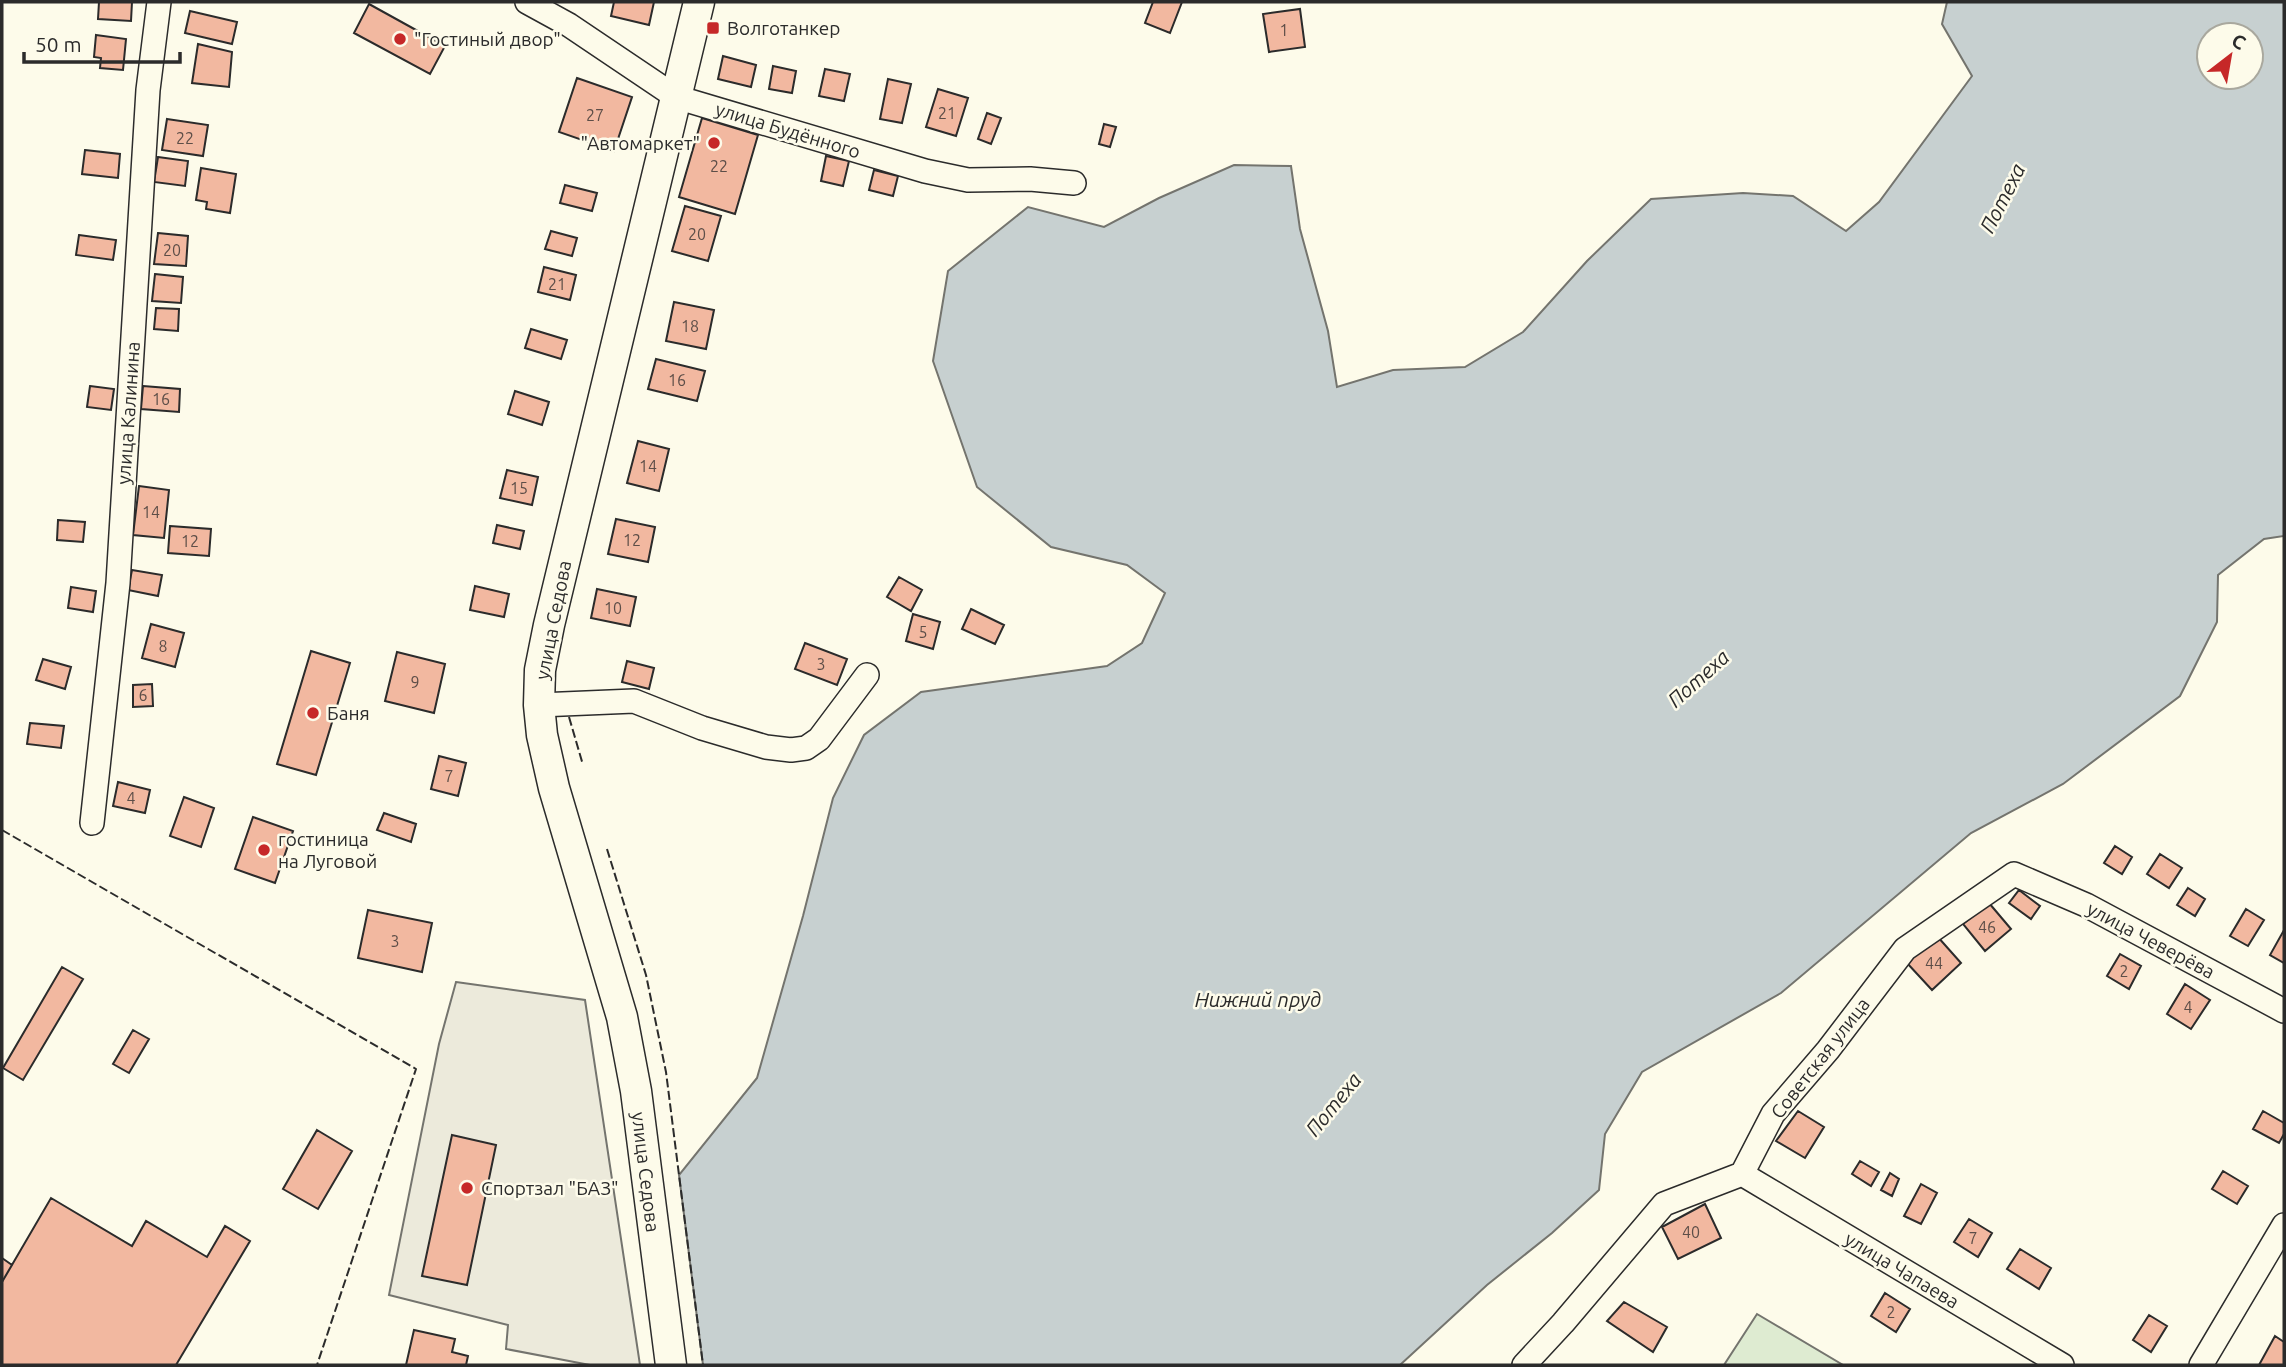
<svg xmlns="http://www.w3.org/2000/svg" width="2286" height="1367" font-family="Ubuntu,sans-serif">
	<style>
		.grass { fill: #deebd1; stroke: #74746e; stroke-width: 2 }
		.parking { fill: #eceadb; stroke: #74746e; stroke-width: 2 }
		.water { fill: #c7d0d0; stroke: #74746e; stroke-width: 2; fill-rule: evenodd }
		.building { fill: #f2b8a0; stroke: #2b2b2b; stroke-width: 2 }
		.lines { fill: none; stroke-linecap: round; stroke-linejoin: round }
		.minor-casing { stroke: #2b2b2b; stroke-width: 26 }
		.major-casing { stroke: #2b2b2b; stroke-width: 33 }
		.minor { stroke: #fdfbea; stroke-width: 23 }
		.major { stroke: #fdfbea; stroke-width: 30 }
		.fence { stroke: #2b2b2b; stroke-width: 2; stroke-dasharray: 9 3.5; stroke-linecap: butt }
		.poi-dot { fill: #c62828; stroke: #fdfbea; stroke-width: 2.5 }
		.labels { text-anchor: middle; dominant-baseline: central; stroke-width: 5; stroke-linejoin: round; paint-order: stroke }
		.number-label { font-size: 16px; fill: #5d4e48 }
		.poi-label { font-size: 19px; fill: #2b2b2b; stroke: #fdfbea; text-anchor: start }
		.street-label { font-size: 19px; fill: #2b2b2b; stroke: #fdfbea }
		.water-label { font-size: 21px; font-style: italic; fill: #2b2b2b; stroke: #fdfbea }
	</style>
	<rect width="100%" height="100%" fill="#fdfbea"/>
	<path class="grass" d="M1757,1314L1843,1365H1724Z"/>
	<path class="parking" d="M456,982L585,1000L640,1365H590L506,1349L508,1325L389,1295L439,1044Z"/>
	<path class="water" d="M1947,2H2284V536L2264,539L2218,575L2217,622L2180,696L2063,784L1971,833L1781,993L1642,1072L1605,1134L1599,1190L1552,1233L1487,1285L1400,1365H703L679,1175L757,1078L803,916L833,798L864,735L921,692L1107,666L1142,643L1165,593L1127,565L1051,547L977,487L933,361L948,271L1028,207L1104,227L1159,198L1234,165L1291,166L1300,229L1328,331L1337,387L1393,370L1465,367L1523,332L1587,261L1651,199L1743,193L1793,196L1846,231L1879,202L1972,76L1942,24ZM2209,35H2251V77H2209Z"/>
	<path class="building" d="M99,2H132L131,21L98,19Z
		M614,2H654L649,25L611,16Z
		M1153,2H1182L1170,33L1145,23Z
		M369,4L445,46L430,74L354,33Z
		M1300,9L1305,47L1269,52L1263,14Z
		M190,11L237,22L232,44L185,33Z
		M96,35L126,39L123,70L100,68L101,58L94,57Z
		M198,44L232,52L229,87L192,83Z
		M723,56L756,65L751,87L718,79Z
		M773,66L796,71L792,93L769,89Z
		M825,69L850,74L844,101L819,96Z
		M577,78L632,97L614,151L559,132Z
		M888,79L911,84L902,123L880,119Z
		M938,89L968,98L956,136L926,127Z
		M987,113L1001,118L991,144L978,139Z
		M702,118L758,135L735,214L679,197Z
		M167,119L208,125L203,156L162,150Z
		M1104,124L1116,127L1110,147L1099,144Z
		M85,150L120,154L118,178L82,174Z
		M826,156L849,161L843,186L821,181Z
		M158,157L188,161L185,186L154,182Z
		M201,168L236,174L230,213L206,209L207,202L196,200Z
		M874,170L898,176L893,196L869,190Z
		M565,185L597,193L592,211L560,203Z
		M685,206L721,216L708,261L672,251Z
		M551,231L577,238L572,256L545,249Z
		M158,233L188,236L186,266L154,264Z
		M79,235L116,240L113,260L76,255Z
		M544,267L576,275L570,300L538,292Z
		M155,274L183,277L181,303L152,301Z
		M674,302L714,310L706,349L666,341Z
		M156,308L179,309L178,331L154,329Z
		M531,329L567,340L561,359L525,348Z
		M656,359L705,371L697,401L648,389Z
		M90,386L114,389L111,410L87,407Z
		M143,386L180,389L179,412L141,409Z
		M515,391L549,402L542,425L508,414Z
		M638,441L669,449L659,491L627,483Z
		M507,470L538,477L532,505L500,498Z
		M139,486L169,490L164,538L133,535Z
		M616,519L655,527L648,562L608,554Z
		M58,520L85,522L83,542L57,540Z
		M497,525L524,531L520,549L493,543Z
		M170,526L211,529L209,556L168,553Z
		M132,570L162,575L158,596L128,590Z
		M899,577L922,590L911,611L887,597Z
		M475,586L509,594L504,617L470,610Z
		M71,587L96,591L93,612L68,608Z
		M597,589L636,597L630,626L591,618Z
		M971,609L1004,625L995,644L962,629Z
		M913,614L940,622L933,649L906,641Z
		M151,624L184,633L175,667L142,658Z
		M805,643L847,659L837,685L795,669Z
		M311,651L350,663L316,775L277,764Z
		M397,652L445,664L434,713L385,701Z
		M43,659L71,667L65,689L36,680Z
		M627,661L654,668L649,689L622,682Z
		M152,684L153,706L133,707V685Z
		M30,723L64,726L61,748L27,744Z
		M439,756L466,763L458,796L431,789Z
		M118,782L150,790L145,813L113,806Z
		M184,797L214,808L201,847L170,836Z
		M384,813L416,824L411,842L377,830Z
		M253,817L293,831L275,883L235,869Z
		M2115,846L2132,857L2122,874L2104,863Z
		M2160,854L2182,868L2169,888L2147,874Z
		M2188,888L2205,899L2195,916L2177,905Z
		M2019,890L2040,906L2031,919L2009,903Z
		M1989,903L2011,929L1985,951L1963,924Z
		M2246,909L2264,920L2248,946L2230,936Z
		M368,910L432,923L422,972L358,958Z
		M2284,930V963L2270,955Z
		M1937,936L1961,963L1932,990L1907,963Z
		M2120,954L2141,966L2129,989L2107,976Z
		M62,967L83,979L23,1080L3,1068Z
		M2185,984L2210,1000L2191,1029L2167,1014Z
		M133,1030L149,1039L129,1073L113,1064Z
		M1798,1111L1824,1127L1805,1158L1776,1141Z
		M2263,1111L2284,1123V1134L2279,1143L2253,1129Z
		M317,1130L352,1151L318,1209L283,1189Z
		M452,1135L496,1145L467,1285L422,1276Z
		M1860,1161L1879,1172L1871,1186L1852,1174Z
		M2223,1171L2248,1186L2237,1204L2212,1189Z
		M1890,1173L1899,1179L1892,1196L1881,1190Z
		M1921,1184L1937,1193L1921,1224L1904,1216Z
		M51,1198L132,1246L146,1221L207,1257L225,1226L250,1241L176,1365H2V1282Z
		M1705,1204L1721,1238L1678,1259L1662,1227Z
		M1969,1219L1992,1233L1978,1257L1954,1242Z
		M2020,1249L2051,1268L2039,1289L2007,1269Z
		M2,1258L12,1265L2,1282Z
		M1885,1293L1910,1309L1896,1332L1871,1316Z
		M1624,1302L1667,1327L1653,1352L1607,1321Z
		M2149,1315L2167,1326L2151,1352L2133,1340Z
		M414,1330L455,1339L452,1352L468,1356L466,1365H406Z
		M2275,1336L2284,1342V1365H2259Z"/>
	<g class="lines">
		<defs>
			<path id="minor" d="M527,2L569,25L676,97L925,171L968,180L1030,179L1074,183
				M539,705L634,701L702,728L766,747L791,750L806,748L819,739L867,675
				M92,823L118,583L148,90L159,2
				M1742,1174L2062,1365
				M1524,1365L1563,1323L1664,1204L1742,1174L1773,1114L1828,1050L1905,949L2014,874L2086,905L2284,1011
				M2201,1365L2284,1225"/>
			<path id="major" d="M671,1365L636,1091L622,1017L554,788L542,735L539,705L540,670L549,625L699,2"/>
		</defs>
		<use href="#minor" class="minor-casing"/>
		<use href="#major" class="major-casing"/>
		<use href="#minor" class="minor"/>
		<use href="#major" class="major"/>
		<path class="fence" d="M569,717L583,765
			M2,830L416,1069L317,1365
			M607,849L646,975L666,1072L703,1365"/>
	</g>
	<g class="poi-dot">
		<rect x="706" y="21" width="14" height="14" rx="3.5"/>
		<circle cx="400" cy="39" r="7"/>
		<circle cx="714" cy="143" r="7"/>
		<circle cx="313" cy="713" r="7"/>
		<circle cx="264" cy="850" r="7"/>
		<circle cx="467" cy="1188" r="7"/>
	</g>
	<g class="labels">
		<g class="number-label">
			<text x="1284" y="30">1</text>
			<text x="947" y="113">21</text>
			<text x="595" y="115">27</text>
			<text x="185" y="138">22</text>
			<text x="719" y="166">22</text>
			<text x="697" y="234">20</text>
			<text x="172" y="250">20</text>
			<text x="557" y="284">21</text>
			<text x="690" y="326">18</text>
			<text x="677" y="380">16</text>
			<text x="161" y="399">16</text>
			<text x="648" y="466">14</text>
			<text x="519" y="488">15</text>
			<text x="151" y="512">14</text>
			<text x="632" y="540">12</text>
			<text x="190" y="541">12</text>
			<text x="613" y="608">10</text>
			<text x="923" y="632">5</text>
			<text x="163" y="646">8</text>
			<text x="821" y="664">3</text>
			<text x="415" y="682">9</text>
			<text x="143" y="695">6</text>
			<text x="449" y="776">7</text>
			<text x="131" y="798">4</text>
			<text x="1987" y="927">46</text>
			<text x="395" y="941">3</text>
			<text x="1934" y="963">44</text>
			<text x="2124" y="971">2</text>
			<text x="2188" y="1007">4</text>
			<text x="1691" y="1232">40</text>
			<text x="1973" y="1238">7</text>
			<text x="1891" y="1312">2</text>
		</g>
		<g class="poi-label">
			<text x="727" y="28">Волготанкер</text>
			<text x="414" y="39">"Гостиный двор"</text>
			<text x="700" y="143" text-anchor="end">"Автомаркет"</text>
			<text x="327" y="713">Баня</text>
			<text x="278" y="839">гостиница<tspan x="278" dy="22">на Луговой</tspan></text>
			<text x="481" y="1188">Спортзал "БАЗ"</text>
		</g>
		<g class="street-label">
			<text transform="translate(788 130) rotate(17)">улица Будённого</text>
			<text transform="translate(128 413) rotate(-86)">улица Калинина</text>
			<text transform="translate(553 620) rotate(-79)">улица Седова</text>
			<text transform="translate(2151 940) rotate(28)">улица Чеверёва</text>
			<text transform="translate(1820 1058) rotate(-52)">Советская улица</text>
			<text transform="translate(646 1172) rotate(83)">улица Седова</text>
			<text transform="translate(1902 1270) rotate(31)">улица Чапаева</text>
		</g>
		<g class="water-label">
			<text transform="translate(2002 198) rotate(-63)">Потеха</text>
			<text transform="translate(1698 678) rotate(-42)">Потеха</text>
			<text x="1258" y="999">Нижний пруд</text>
			<text transform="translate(1333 1104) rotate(-51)">Потеха</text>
		</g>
	</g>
	<rect width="2286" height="1367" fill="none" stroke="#2b2b2b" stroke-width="7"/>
	<g transform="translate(2230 56) rotate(31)"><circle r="33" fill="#fdfbea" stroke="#a9a89e" stroke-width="2"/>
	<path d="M0-5L12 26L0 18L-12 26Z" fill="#c62828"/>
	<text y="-10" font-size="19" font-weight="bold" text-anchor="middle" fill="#2b2b2b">С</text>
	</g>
	<path d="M24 52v10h156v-10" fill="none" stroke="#2b2b2b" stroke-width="3.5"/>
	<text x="35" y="52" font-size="21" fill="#2b2b2b" stroke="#fdfbea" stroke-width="5" paint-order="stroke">50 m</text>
</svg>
